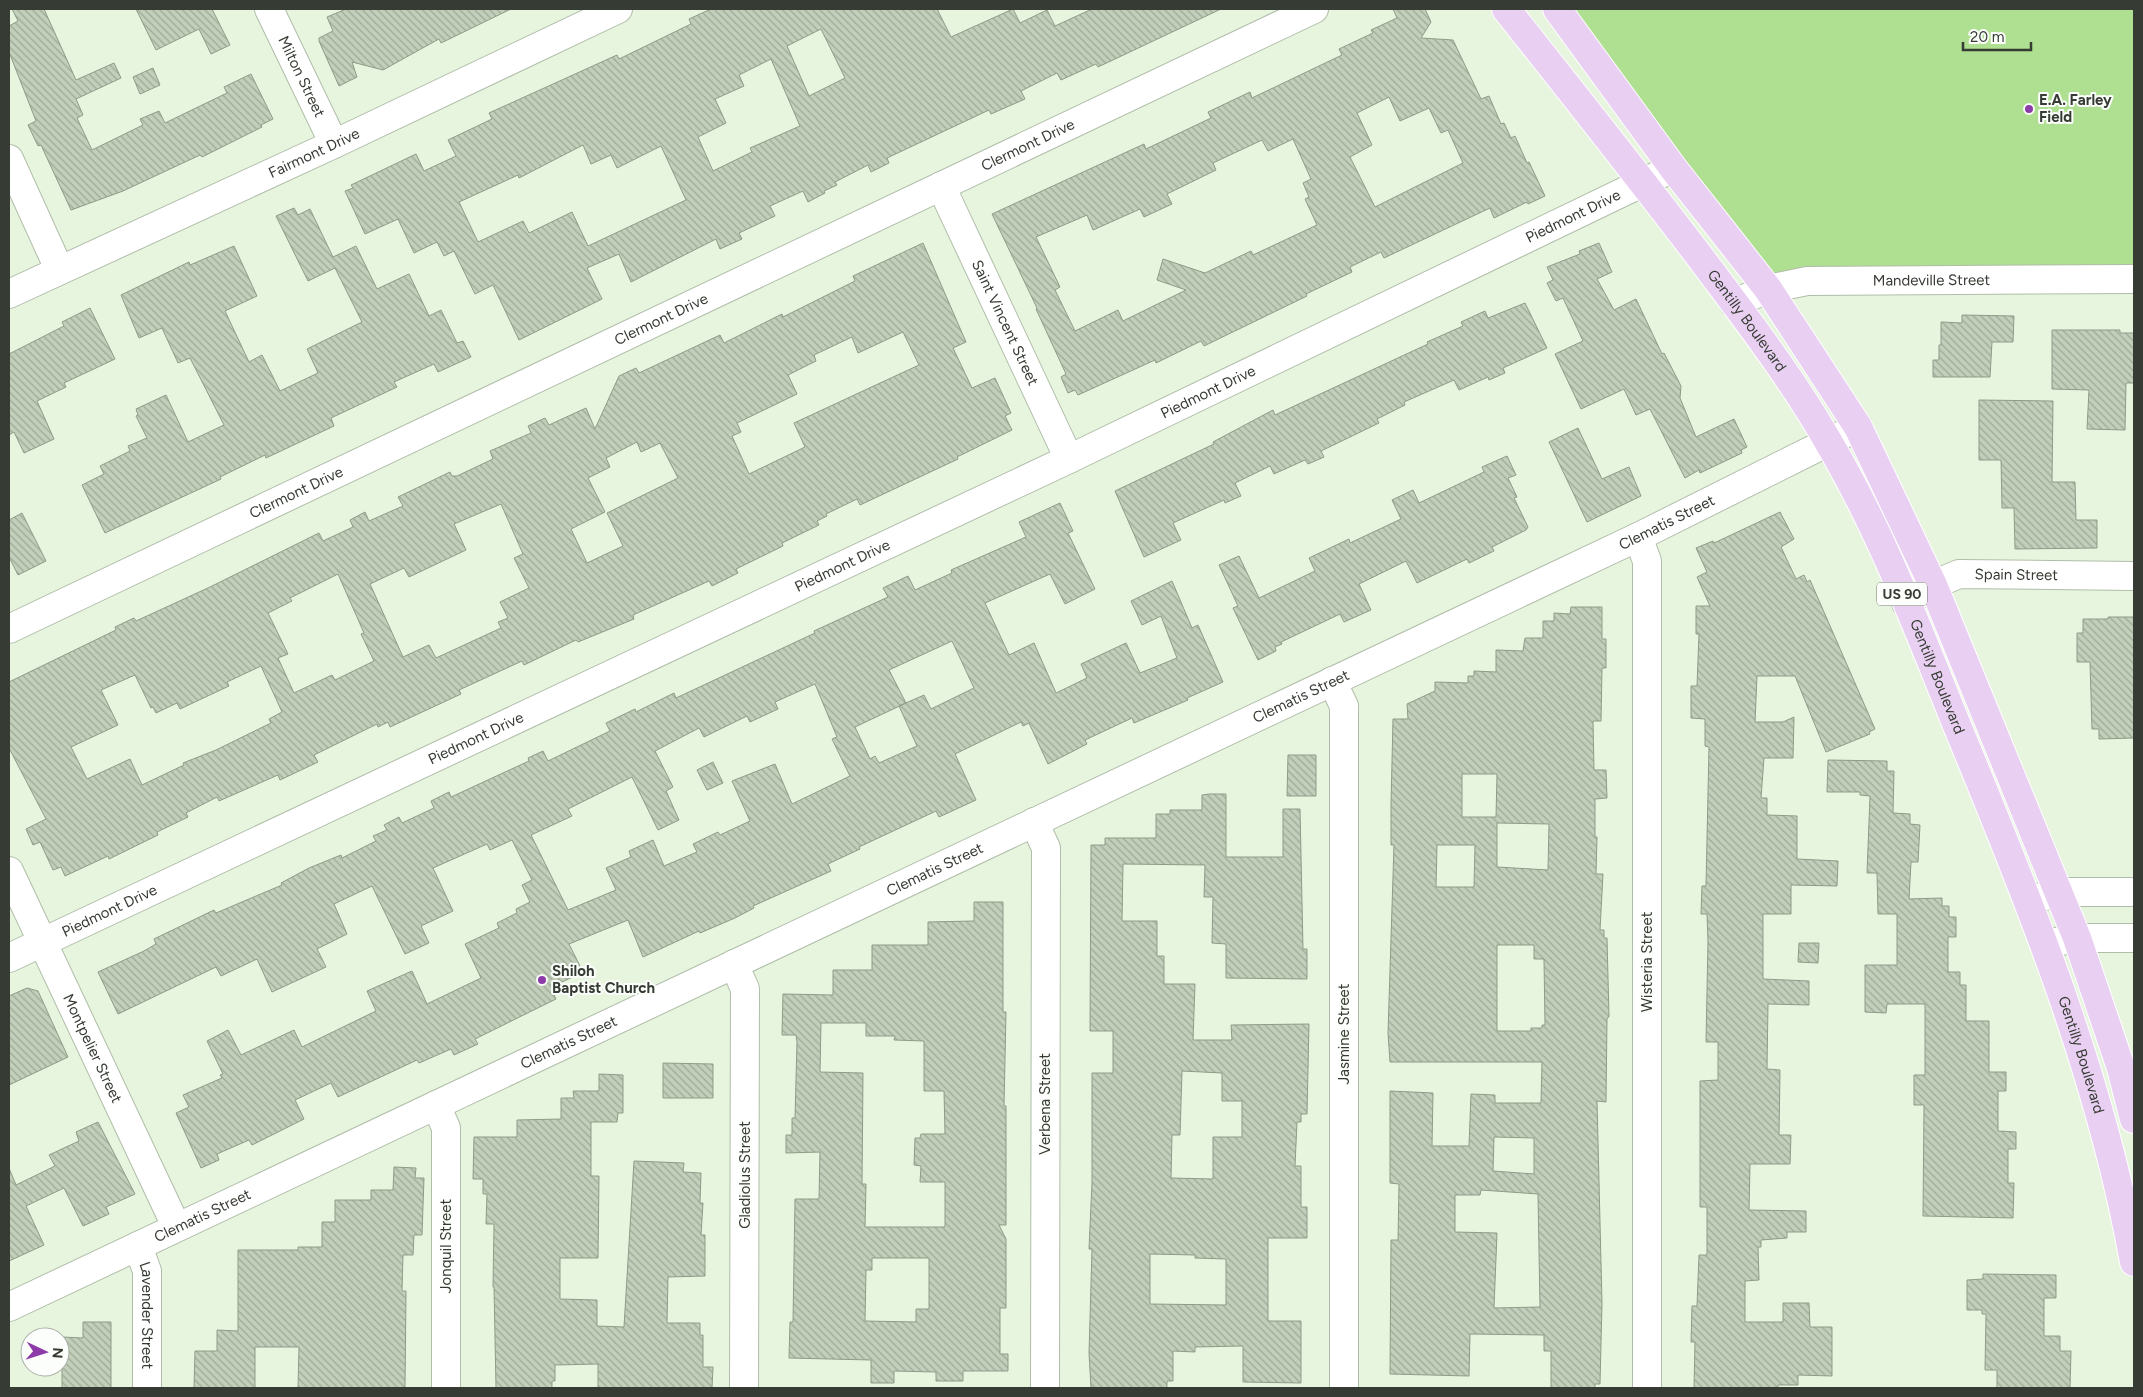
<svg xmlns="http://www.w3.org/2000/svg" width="2143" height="1397" font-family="Figtree,sans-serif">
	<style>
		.pitch { fill: #afdf90 }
		.building { fill: url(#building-back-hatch); stroke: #8f9b87; fill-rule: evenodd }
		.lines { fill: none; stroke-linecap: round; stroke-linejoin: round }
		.minor-casing { stroke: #b0bda9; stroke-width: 30 }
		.major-casing { stroke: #fff; stroke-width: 30 }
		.minor { stroke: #fff; stroke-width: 28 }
		.major { stroke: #e9d0f2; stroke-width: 28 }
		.poi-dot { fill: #8e3baa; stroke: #fbfefa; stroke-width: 2 }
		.labels { text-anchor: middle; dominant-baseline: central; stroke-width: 4; stroke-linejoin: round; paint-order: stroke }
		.shield { fill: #fbfefa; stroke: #71766f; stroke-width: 1 }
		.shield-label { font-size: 14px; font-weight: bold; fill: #363b33 }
		.street-label { font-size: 15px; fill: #363b33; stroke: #fbfefa }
		.poi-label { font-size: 15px; font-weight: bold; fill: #363b33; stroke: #fbfefa; text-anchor: start }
	</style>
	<defs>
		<pattern id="building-back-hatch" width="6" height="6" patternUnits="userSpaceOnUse" patternTransform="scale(1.25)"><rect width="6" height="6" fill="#c2cfba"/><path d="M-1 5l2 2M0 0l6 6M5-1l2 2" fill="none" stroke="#9ea998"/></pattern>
	</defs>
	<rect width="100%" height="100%" fill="#e7f5df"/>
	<path class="pitch" d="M1557,9H2134V279L1768,289Z"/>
	<path class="building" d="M12,9H44L76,80L114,63L121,78L76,99L83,115L77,118L92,150L143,125L140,119L159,111L165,123L227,93L224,87L251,74L273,119L261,125L262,127L202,157L200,155L123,191L71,210L41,145L38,146L28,125L36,121L9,52V26L18,21Z
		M136,9H212L230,45L211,54L199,29L156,50Z
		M346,9H511L441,43L439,39L383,70L352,62L357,77L339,86L319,41V38L333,31L327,17Z
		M711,9H937L951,37L1013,9L1020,23L1047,10L1055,26L1092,9H1221L1098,67L1096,64L1061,80L1057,73L1021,91L1025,99L991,114L989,110L887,158L889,163L871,172L868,165L835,182L837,185L824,191L825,193L808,202L803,191L770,206L775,216L739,233L742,239L720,249L716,239L631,282L619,254L587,268L602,299L519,340L493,285L475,294L454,251L444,256L437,242L414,253L398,219L365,234L345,191L353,188L351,185L416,154L424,171L456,156L448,140L492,119L489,113L617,55L619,59L691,24L689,19ZM821,29L845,78L809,96L787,46ZM771,59L800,126L750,148L752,152L713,171L698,137L726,123L715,99L744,86L739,75ZM583,145L591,164L611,155L617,168L661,146L686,200L588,246L572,212L529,233L523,221L478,242L459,202L518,175L519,178Z
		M1393,9H1425L1431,22L1421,38L1453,40L1481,99L1489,96L1501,124L1504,123L1511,138L1515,136L1527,163L1529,162L1545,196L1528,204L1527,202L1494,218L1490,208L1384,258L1381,252L1350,267L1352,272L1306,294L1307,296L1204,346L1201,341L1156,363L1155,360L1078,395L1075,390L1068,393L1061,377L1066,374L1036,309L1037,308L992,214L1144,144L1146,149L1211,118L1208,112L1250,92L1252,98L1342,55L1339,49L1373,33L1371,30L1397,18ZM1389,97L1400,121L1429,108L1441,133L1448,130L1463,163L1375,207L1350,157L1372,145L1357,113ZM1293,139L1311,179L1303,183L1309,197L1305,199L1317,225L1253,255L1251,251L1205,273L1163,259L1157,280L1186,290L1123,321L1118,310L1075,331L1055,290L1060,287L1036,237L1087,215L1093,230L1140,209L1144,217L1172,204L1167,194L1216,170L1213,163L1262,140L1268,151Z
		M153,68L160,85L140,94L133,77Z
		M294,208L298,215L310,209L333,257L356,246L377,289L409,274L429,316L441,310L457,343L463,341L471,357L438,372L434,364L394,382L397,387L331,418L334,426L266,458L265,455L220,477L221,479L105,533L82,485L104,474L100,466L130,451L128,446L147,438L136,416L138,415L136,409L166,395L188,442L224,425L190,358L178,363L162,328L139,338L121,295L189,262L190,265L234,246L257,296L225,311L249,362L262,355L280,391L318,373L307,349L362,322L335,268L308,281L276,216Z
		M923,243L966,342L953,348L972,388L995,378L1011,413L1005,416L1012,430L957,457L958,459L860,505L857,499L826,514L827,516L817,521L819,525L782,543L783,546L736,569L738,573L712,586L709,581L633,615L634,619L578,642L576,640L524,665L522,661L459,690L461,694L390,727L388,722L378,727L377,724L314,755L318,762L280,780L278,775L219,801L217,797L186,813L188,817L157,832L158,835L109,859L108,856L65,876L61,867L53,870L40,842L33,845L26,829L46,819L9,748V682L116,630L115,627L134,618L136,621L210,587L319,533L323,541L353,527L350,520L365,512L369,521L403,506L398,497L450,472L452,476H457L493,459L490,451L531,433L528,426L545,418L549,425L586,408L595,429L619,376L636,368L639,373L720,335L724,343L782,314L783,317L855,281L853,276ZM903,332L919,365L794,423L805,447L749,474L732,436L741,432L737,423L797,394L788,375L816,361L814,355L852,337L858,353ZM637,442L641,452L660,443L678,478L607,513L623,546L587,563L571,529L605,512L588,478L610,467L606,458ZM501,504L523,554L514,558L529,588L500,602L508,618L498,622L501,628L436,658L429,645L403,657L370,584L404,568L409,577L466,550L454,524ZM338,574L364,633L361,634L374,661L335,680L332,675L294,693L278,658L288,654L268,613L292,601L290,598ZM261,666L282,712L269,719L271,723L216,750L183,763L184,765L142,785L130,759L87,779L71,747L118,725L101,690L135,675L151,708L153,707L156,713L177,703L180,709L229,686L227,682Z
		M1599,243L1612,272L1597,279L1614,310L1636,299L1662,354L1664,353L1681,386L1680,398L1696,437L1734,419L1747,447L1741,450L1742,453L1700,473L1699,470L1685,478L1650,409L1636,415L1624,389L1581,409L1555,354L1583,341L1563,298L1556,301L1547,283L1553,280L1547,267L1580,254L1579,251Z
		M1525,303L1547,348L1503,368L1505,373L1489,380L1488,377L1459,390L1454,380L1404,402L1405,405L1377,419L1379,423L1321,451L1324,457L1308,464L1305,460L1274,474L1270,466L1235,483L1241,496L1225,503L1224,500L1173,523L1181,540L1144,557L1115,491L1214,444L1213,442L1273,410L1275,415L1428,344L1427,342L1463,326L1461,322L1485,311L1488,318Z
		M90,308L115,359L64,383L66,387L37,401L54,439L24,453L14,432L9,435V354L64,326L62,322Z
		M1962,315L2014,316L2013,342H1992L1990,377H1933V360H1939V345H1941V322L1962,323Z
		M2052,330H2120V333H2134V383H2126L2125,430L2087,429L2089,390L2052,389Z
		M1979,400L2053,401L2052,482H2075L2076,520H2097V548L2015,549L2014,508H2002L2001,460H1979Z
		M1578,428L1602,479L1629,467L1641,496L1587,522L1549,442Z
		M1507,456L1516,475L1508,478L1517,497L1514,498L1528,527L1526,530L1492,547L1494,551L1469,563L1467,559L1417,583L1406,561L1359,584L1371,610L1344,622L1340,614L1281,642L1282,644L1275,647L1276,651L1258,660L1233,608L1238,606L1219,565L1239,556L1259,598L1315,571L1309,558L1349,539L1350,543L1401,519L1392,500L1413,490L1419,503L1484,472L1482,467Z
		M1060,503L1073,531L1068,533L1095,589L1065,604L1050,574L985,603L1009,655L1034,643L1056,693L1087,678L1081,664L1126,643L1140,673L1177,658L1161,616L1142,625L1131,601L1172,581L1192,628L1198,625L1223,682L1187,698L1188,700L1134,723L1132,718L1085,740L1087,744L1048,764L1029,723L1023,726L1021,722L955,754L976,800L939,817L936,811L859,847L860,849L828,864L831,871L753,906L754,908L735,918L700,933L699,931L643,957L628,920L569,944L581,968L575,971L577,975L553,986L555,990L552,991L556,999L475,1039L478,1044L454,1055L451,1049L419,1063L417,1060L338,1097L331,1083L295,1100L304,1119L252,1145L249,1140L217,1154L219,1160L201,1168L176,1113L189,1107L183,1095L222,1078L220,1075L223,1074L207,1041L228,1030L241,1055L294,1030L302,1047L376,1011L367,991L412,971L427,1004L481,978L465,944L499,928L497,923L517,913L516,909L530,902L522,885L532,880L512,840L490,850L487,844L433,868L453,911L421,926L429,943L405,954L372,886L334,904L347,934L317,949L326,967L272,992L257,959L221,976L216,967L118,1014L98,972L144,951L156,944L154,939L214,910L216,913L282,885L281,883L309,868L341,855L342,858L376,841L373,836L387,830L384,825L399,817L402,823L434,808L431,801L449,792L451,797L529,761L528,758L543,751L548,761L610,731L606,723L635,709L636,712L674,693L676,698L815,633L814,631L888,597L883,588L908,576L915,590L952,573L951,570L1026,537L1019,522ZM952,641L974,688L931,709L924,695L899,706L917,746L879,763L875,756L870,759L855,727L906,703L889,670ZM815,684L837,737L832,739L850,776L792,804L775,764L732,781L750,821L720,835L718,832L693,844L697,852L664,866L653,840L629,851L631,857L606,868L616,890L568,910L531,835L572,816L568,809L632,777L658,830L679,820L666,791L673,787L655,751L699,728L704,737L747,716L750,722L778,709L775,702Z
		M1780,512L1794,539L1781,547L1796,579L1804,575L1807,582L1810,580L1875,729L1869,732L1870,734L1826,752L1795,676H1757L1755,722H1783L1794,717L1793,758H1764L1761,798H1767V815L1797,816V859L1838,861L1837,886L1791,885V914H1763V979L1809,981V1005L1768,1004L1767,1069L1780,1070L1779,1135H1791L1790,1164H1750L1749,1210L1806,1211V1232H1787V1238L1761,1240V1247H1758L1759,1280L1745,1281V1322H1783V1303H1809L1810,1327H1832V1376L1798,1375V1385H1778V1388H1694L1695,1342H1691L1692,1306H1697L1699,1255H1707V1207H1700V1081L1718,1080V1042H1706L1708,941L1707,914H1701L1702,886H1706L1709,747L1705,746V719L1691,718V686H1697L1699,634H1696V606H1710L1697,577L1707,572L1696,548L1713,541L1714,543Z
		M22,513L46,561L18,575L9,557V520Z
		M1571,607H1602V639H1606V668H1602L1601,721H1593L1594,770H1606L1607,798L1595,799V837H1597L1596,874H1603L1600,930H1604V938H1607L1609,1017L1607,1018L1606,1102L1597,1101L1602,1303L1600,1384H1595V1388H1551V1351H1544V1335L1470,1334L1469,1376L1390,1374L1391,1240H1398L1399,1184L1390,1183V1091L1433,1093L1432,1146H1469L1471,1094L1495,1095V1103H1541L1542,1062H1390L1388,1033L1394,845H1391V805L1393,719H1408L1407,704L1435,691V682L1468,683V676H1474V671L1496,672V650L1523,651L1525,638H1543V621H1554V613L1570,614ZM1462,774H1497L1496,817H1462ZM1497,823L1549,824L1548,870L1497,867ZM1437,845H1475L1474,887H1436ZM1497,945H1534V959H1544L1545,1025H1542V1028H1531V1031H1497ZM1494,1137L1534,1138V1174L1493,1171ZM1481,1190L1538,1194L1540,1307L1494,1308L1497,1233L1455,1232V1195H1480Z
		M2108,617H2134V738L2099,739V729H2092L2090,662H2077V633H2083V619H2108Z
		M1288,755H1316V796H1287Z
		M1828,760L1887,761V771H1894L1893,813L1910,814V824L1920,825L1918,862H1911L1909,899L1942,898V906H1949V917H1956V937H1948V972H1960V985H1966V1021H1989V1072H2006V1091H1998V1131L2016,1132V1149H2008V1183H2014L2013,1218L1923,1216L1924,1105H1914V1075H1925V1004H1887L1886,1013L1865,1012V965H1897V914H1878L1877,873H1867L1870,796L1860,795V792H1827Z
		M713,762L723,783L707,790L697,770Z
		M1209,794H1226V857H1283V809H1300L1303,949H1307V979L1226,978V944L1212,943L1213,897H1204L1205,865L1123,864L1122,921H1157V956H1164V984H1195L1193,1040H1232L1231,1025L1309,1024L1307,1114H1301V1122H1297L1295,1166H1301V1207H1307V1238H1268V1321H1301V1383L1243,1382V1346L1195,1347V1352L1173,1351V1381H1167V1388H1091L1089,1353L1092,1249H1089L1092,1183V1073H1113V1031H1090L1091,845H1105V838H1156V814H1170V810H1202V795ZM1182,1071L1222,1073V1101H1242V1137H1213V1179L1171,1178L1172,1135H1180ZM1150,1254L1195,1255V1258L1226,1259V1305L1150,1304Z
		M974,902H1003V1012H1006L1004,1106H1006V1225H999L1006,1239V1308H1000V1354H1008V1371H963V1381H936V1372L894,1371V1383H871V1360L789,1358L790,1322H793L795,1199H819L820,1152L786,1153V1135H792V1118H795L797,1042L796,1035H782L783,994L833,995V970H872V945H928V922L974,921ZM821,1023H866V1036H895L894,1040L924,1041V1091H944L945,1134H921L920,1138H915L914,1165L921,1166L920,1182H945V1227H865L866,1184H862L863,1073L820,1072ZM872,1258H929V1309H916V1322L865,1321L866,1270H872Z
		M1799,943H1819L1818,963L1798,962Z
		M27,988L38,991L68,1057L9,1085V996Z
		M663,1063L713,1064V1098H663Z
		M599,1074L623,1075V1113H618L617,1122H591V1176H599L598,1258H560V1299L597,1300V1326L624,1327L634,1161L684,1163L683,1172L701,1173L700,1203H703L701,1235H705V1276L668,1277L667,1323H700V1335H703V1367H713L712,1388H598V1364L555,1365V1381H552V1388H496L494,1287H493L494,1224H486L487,1194H483V1179H473L474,1137H517V1120L561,1119V1098H574L573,1091H599Z
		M98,1122L135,1194L106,1207L109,1214L83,1226L64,1188L26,1206L44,1245L9,1261V1168L16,1185L55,1166L49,1155L79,1141L76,1132Z
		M394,1167L416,1168L415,1178H424L422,1235H414L413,1255H403L402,1291H406L405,1388H298L299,1347H255V1388H194L195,1351H217V1330L238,1331V1250H298V1247H322V1222H335V1200H371V1190H393Z
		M1983,1274L2056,1275V1298H2044V1336H2060V1351H2071L2070,1388H1997V1370H1985L1986,1314H1982V1310H1967V1280L1983,1279Z
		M83,1322H111V1388H62V1337L83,1338Z"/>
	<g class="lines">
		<defs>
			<g id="minor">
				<path id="s1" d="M269,9L334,144"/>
				<path d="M9,159L59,269"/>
				<path id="s2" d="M941,186L1069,459"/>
				<path id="s3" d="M9,294L334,144L618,9"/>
				<path id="s4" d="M1734,303L1768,289L1807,281L2134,279"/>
				<path d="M1638,537L1647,561V1388"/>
				<path id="s5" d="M1906,603L1933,585L1959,574L2134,576"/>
				<path id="s6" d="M9,629L1314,9"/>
				<path d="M1332,681L1344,706V1388"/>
				<path d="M1034,822L1046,848L1045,1388"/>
				<path id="s7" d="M9,871L176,1226"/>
				<path d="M2028,901L2058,892H2134"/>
				<path d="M2045,944L2077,938H2134"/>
				<path id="s8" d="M9,958L1069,459L1673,168"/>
				<path d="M734,964L745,989L744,1388"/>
				<path d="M436,1105L446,1128V1388"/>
				<path id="s9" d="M138,1246L147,1271V1388"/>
				<path id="s10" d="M9,1307L1638,537L1858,427"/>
			</g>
			<g id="major">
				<path id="s11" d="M1506,9C1575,96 1645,184 1712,273C1753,328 1795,383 1829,443C1882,533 1919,632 1958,728C2030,902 2101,1077 2134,1262"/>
				<path d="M1557,9L1673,168L1768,289L1858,427L1933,585L2077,938L2121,1068L2134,1119"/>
			</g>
		</defs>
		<use href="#minor" class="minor-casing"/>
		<use href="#major" class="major-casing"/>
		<use href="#minor" class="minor"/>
		<use href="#major" class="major"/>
	</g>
	<g class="poi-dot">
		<circle cx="2029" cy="109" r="5"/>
		<circle cx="542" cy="980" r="5"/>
	</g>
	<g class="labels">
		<rect class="shield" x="1877" y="582.5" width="50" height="23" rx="4"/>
		<g class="shield-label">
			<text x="1902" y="594">US 90</text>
		</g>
		<g class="street-label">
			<text stroke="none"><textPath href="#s1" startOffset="75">Milton Street</textPath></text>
			<text stroke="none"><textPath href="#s6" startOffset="1128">Clermont Drive</textPath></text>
			<text stroke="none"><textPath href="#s3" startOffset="336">Fairmont Drive</textPath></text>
			<text stroke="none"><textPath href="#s8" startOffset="1731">Piedmont Drive</textPath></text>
			<text stroke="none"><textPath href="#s4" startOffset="201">Mandeville Street</textPath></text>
			<text stroke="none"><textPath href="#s6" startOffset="722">Clermont Drive</textPath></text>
			<text stroke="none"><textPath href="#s11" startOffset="394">Gentilly Boulevard</textPath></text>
			<text stroke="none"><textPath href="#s2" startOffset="151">Saint Vincent Street</textPath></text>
			<text stroke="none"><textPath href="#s8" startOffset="1326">Piedmont Drive</textPath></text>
			<text stroke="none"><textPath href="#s6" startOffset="318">Clermont Drive</textPath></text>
			<text stroke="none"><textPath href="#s10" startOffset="1834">Clematis Street</textPath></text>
			<text stroke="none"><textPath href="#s8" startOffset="921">Piedmont Drive</textPath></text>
			<text stroke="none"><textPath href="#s5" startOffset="118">Spain Street</textPath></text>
			<text stroke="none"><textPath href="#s11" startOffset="799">Gentilly Boulevard</textPath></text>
			<text stroke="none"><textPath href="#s10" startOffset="1429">Clematis Street</textPath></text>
			<text stroke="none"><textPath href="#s8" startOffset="516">Piedmont Drive</textPath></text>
			<text stroke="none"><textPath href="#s10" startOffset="1024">Clematis Street</textPath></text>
			<text stroke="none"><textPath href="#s8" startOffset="111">Piedmont Drive</textPath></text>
			<text transform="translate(1647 962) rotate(-90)">Wisteria Street</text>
			<text transform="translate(1344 1034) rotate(-90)">Jasmine Street</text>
			<text stroke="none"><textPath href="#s10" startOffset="619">Clematis Street</textPath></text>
			<text stroke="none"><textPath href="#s7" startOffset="196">Montpelier Street</textPath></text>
			<text stroke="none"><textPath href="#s11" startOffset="1204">Gentilly Boulevard</textPath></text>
			<text transform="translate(1045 1104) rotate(-90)">Verbena Street</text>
			<text transform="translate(745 1175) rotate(-90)">Gladiolus Street</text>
			<text stroke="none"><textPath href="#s10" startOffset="214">Clematis Street</textPath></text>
			<text transform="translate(446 1246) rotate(-90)">Jonquil Street</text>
			<text stroke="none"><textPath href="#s9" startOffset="71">Lavender Street</textPath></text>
		</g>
		<g class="poi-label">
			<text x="2039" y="100">E.A. Farley<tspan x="2039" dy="17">Field</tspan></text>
			<text x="552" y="971">Shiloh<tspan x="552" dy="17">Baptist Church</tspan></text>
		</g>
	</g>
	<rect width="2143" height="1397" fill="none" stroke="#363b33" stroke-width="20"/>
	<g transform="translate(45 1352) rotate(94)"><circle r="24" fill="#fbfefa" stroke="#acb0aa"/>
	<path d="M0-4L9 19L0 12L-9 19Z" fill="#8e3baa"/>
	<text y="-8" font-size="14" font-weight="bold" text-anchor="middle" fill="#363b33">N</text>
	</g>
	<path d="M1963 42v8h68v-8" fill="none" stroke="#363b33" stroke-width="2.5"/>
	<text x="1970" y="42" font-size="15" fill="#363b33" stroke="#fbfefa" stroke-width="4" paint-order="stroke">20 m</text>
</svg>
